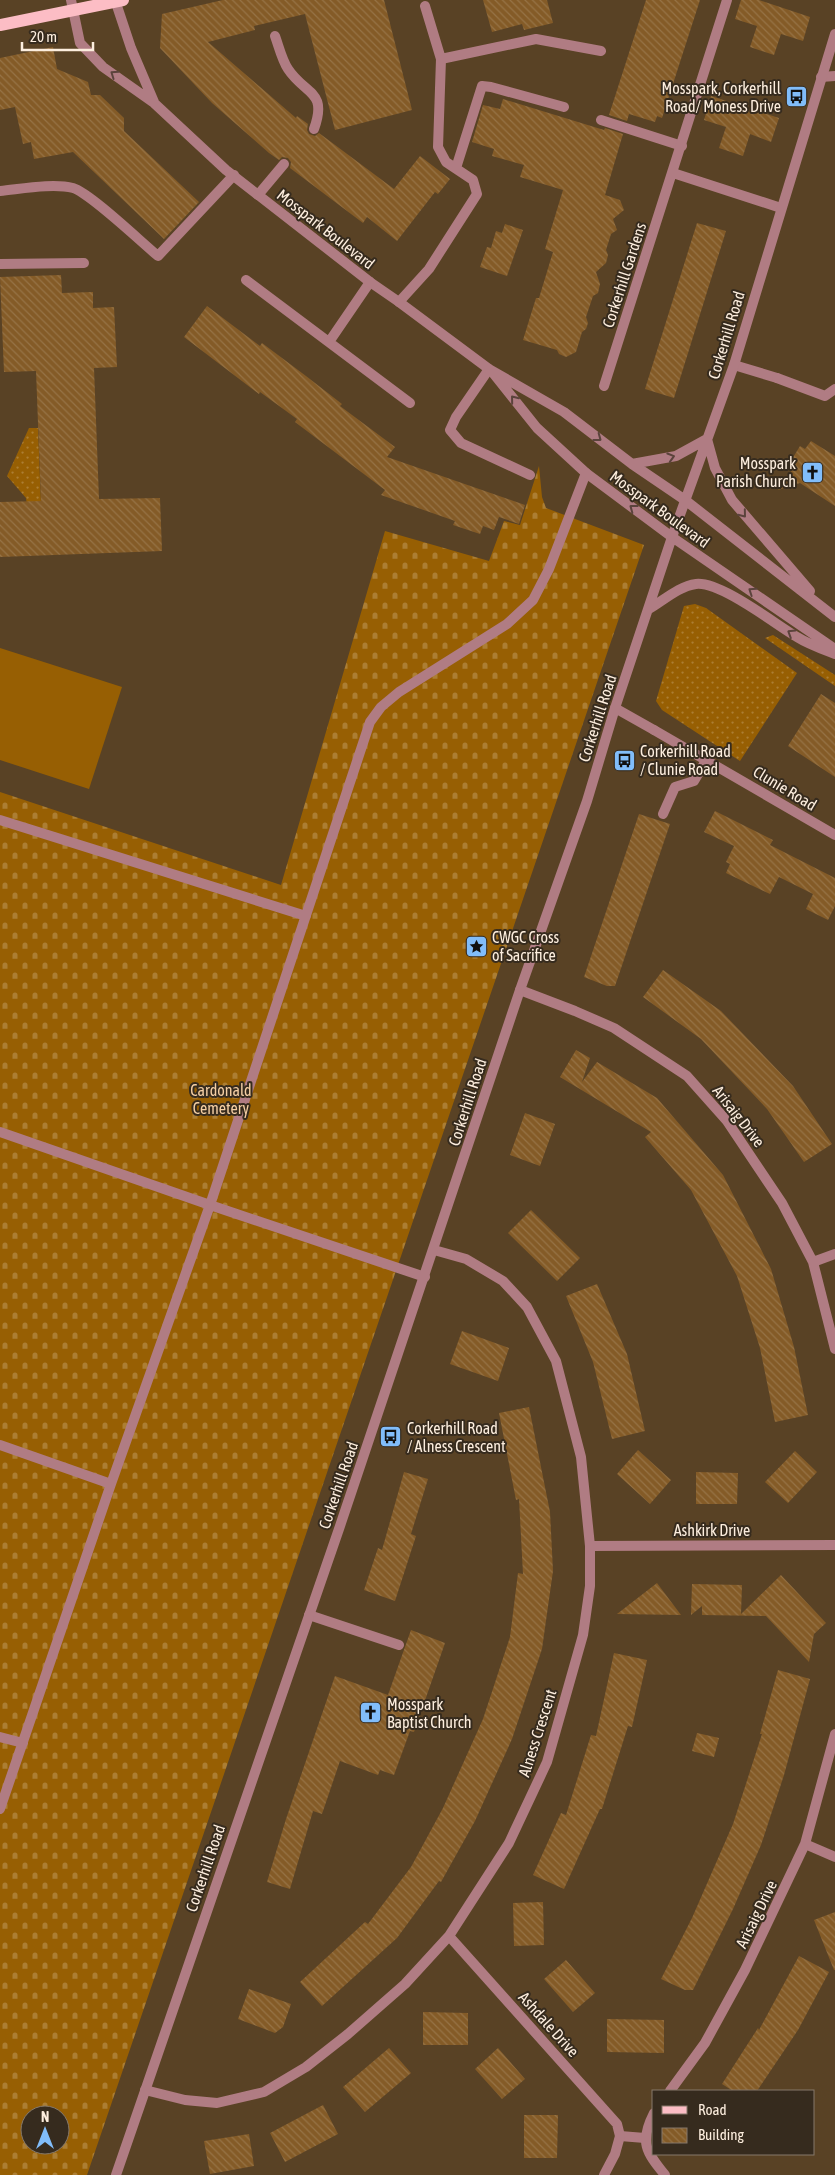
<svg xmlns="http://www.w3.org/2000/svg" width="835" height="2175" font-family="'Asap Condensed',sans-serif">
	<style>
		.grass { fill: url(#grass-dots) }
		.cemetery { fill: url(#cemetery-stones); fill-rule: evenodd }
		.garden { fill: #975f03 }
		.building { fill: url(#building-back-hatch) }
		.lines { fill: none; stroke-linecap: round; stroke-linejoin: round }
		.service { stroke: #b07c83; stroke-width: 10 }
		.pedestrian { stroke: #b07c83; stroke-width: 10 }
		.minor { stroke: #b07c83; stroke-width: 10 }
		.tertiary { stroke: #b07c83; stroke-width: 10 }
		.primary { stroke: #fcbdc5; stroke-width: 12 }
		.oneway { stroke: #5b433c }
		.labels { text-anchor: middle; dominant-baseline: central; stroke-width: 4; stroke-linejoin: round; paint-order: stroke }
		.poi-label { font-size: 16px; fill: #fdeede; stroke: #362b1e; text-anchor: start }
		.street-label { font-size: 16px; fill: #fdeede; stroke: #362b1e }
		.park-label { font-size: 16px; fill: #f5cfa4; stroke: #362b1e }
	</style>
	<defs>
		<pattern id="grass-dots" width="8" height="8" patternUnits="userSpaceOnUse" patternTransform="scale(1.25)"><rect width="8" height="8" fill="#975f03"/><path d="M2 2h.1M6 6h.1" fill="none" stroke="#ac7e33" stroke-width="1.8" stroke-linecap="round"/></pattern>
		<pattern id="cemetery-stones" width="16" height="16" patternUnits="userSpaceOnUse" patternTransform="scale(1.25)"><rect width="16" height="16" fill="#975f03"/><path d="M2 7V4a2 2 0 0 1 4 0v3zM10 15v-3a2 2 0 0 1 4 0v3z" fill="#ac7e33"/></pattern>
		<pattern id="building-back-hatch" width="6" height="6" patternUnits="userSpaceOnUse" patternTransform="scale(1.25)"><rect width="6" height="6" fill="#845b27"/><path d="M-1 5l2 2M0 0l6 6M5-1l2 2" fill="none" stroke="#967346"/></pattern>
	</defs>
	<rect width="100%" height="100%" fill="#594225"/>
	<path class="grass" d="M29,428H38L41,505H27L26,498L7,476Z
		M695,604L706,608L797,673L740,761L662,710L656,701L684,606Z
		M773,635L835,675V686L765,638Z"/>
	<path class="cemetery" d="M539,466L542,497L546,508L644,545L87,2175H0V792L281,885L385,531L489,561L504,521L520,525ZM30,2115H60V2145H30Z"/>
	<path class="garden" d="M0,648L122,687L89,789L0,760Z"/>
	<path class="building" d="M223,0H384L412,110L335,130L305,14L254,26L255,30L208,42L296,118L297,116L308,124L307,130L309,134L315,136L319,133L394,189L420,156L450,179L438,194L435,192L397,241L367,217L363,223L290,168L291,162L288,158L282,157L279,160L269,153L212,103L160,48L162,14Z
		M483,0H547L553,23L524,30L522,24L492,32Z
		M646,0H700L662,118L657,116L655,122L629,114L627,121L609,115Z
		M741,0H759L810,17L803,41L781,34L774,55L750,47L757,26L735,19Z
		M53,47L57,69L88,82L91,95H100L124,118V131L199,202L164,239L73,152L34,159L31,142L23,144L15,107L0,110V58Z
		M711,96L779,118L771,142L750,134L743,156L719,148L726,127L704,120Z
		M503,99L604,130L605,128L623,134L605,195L620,200L624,210L613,219L617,230L611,234L606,250L608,255L606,263L596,272L600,284L598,293L593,296L586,317L588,323L586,329L582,332L576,352L566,357L559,354L557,350L523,340L536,298H539L553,252L545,249L563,190L520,177L524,165L492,156L494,149L472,142L483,105L500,109Z
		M697,223L726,231L674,398L645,389Z
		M505,224L523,230L507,276L480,267L487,247L491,248L496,231L502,233Z
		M61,275L62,293L93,292V308L114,307L117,367L94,368L99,499L160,498L162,551L0,557V502L41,501L36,371L4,372L0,277Z
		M207,306L260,346L262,343L306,376L342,404L340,406L395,447L387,457L525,505L519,524L499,517L494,530L483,526L480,534L453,525L455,521L381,495L385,490L295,422L297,419L260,392L259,394L184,337Z
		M811,441L835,456V506L800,483L778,490L794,467L789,464L800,446L805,449Z
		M821,694L835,703V777L788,746Z
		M715,811L773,840L770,845L835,878V906L828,920L806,909L813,894L779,877L770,894L726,873L730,864L726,862L734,846L704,832Z
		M639,814L670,824L615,986H607L584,977Z
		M663,970L721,1011L793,1086L832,1144L804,1162L767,1109L701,1039L643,997Z
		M576,1050L590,1058L582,1082L597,1062L657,1098L723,1175L771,1269L794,1347L808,1415L775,1422L760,1348L737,1276L691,1190L645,1137L651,1132L560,1077Z
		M525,1113L555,1124L540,1166L510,1155Z
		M531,1210L580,1258L557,1281L508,1233Z
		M597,1284L627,1354L645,1431L612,1439L593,1362L566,1296Z
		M462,1331L509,1348L498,1381L450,1364Z
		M529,1407L550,1512L553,1571L542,1649L512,1739L475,1821L441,1882L439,1881L397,1938L322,2006L300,1982L365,1922L368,1924L411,1867L443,1808L483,1719L510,1637L518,1573L523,1574L519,1499L516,1500L499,1413Z
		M638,1450L671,1480L650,1504L617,1474Z
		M795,1451L817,1472L788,1503L765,1482Z
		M404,1472L428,1479L411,1534L416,1536L395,1601L364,1590L378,1548L382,1550Z
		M696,1472L738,1473L737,1504H696Z
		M781,1575L826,1623L814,1634L809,1662L766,1616L702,1615V1606L691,1615L692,1584L742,1585L741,1614Z
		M657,1583L681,1615L617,1614Z
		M411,1630L445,1643L414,1732L410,1731L394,1775L380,1770L378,1775L340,1761L322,1814L313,1811L290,1889L267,1882L286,1819L335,1676L388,1695Z
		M614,1653L647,1660L632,1727L628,1726L602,1809H600L564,1889L533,1875L561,1813L566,1815L591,1735L596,1736Z
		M778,1670L810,1679L784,1775L761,1845L733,1909L693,1990H685L661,1979L692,1918L733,1824L762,1734H760Z
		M697,1733L719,1738L714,1757L692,1751Z
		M543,1902L544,1945L514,1946L513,1903Z
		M835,1912V1970H834L814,1920Z
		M799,1956L829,1972L798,2030L757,2091H733L722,2084L758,2028L759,2030Z
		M566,1960L595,1993L573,2012L544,1979Z
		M249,1989L291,2004L283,2027L275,2033L238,2019Z
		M423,2012L468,2013V2045H423Z
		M607,2019L664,2020V2053L607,2052Z
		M389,2048L411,2073L365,2112L343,2087Z
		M498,2048L525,2079L502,2099L475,2069Z
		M323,2105L338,2134L285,2162L270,2133Z
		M524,2115H558L557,2158H524Z
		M249,2134L254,2166L210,2174L204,2141Z"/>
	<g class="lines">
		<path class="service" d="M275,36C279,47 282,60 288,69C305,95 328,90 314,129
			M441,59L536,39L601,51
			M601,120L682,146
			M456,168L482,86L491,87L564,107
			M0,191C21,189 53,183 73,188C90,193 141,242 158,256L234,175
			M258,195L284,164
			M0,264L84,263
			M246,280L410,403
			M399,302L429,269L477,194L473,180L446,162L438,147L441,59L425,6
			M329,342L370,282
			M489,369L456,417L450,430L461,443L530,475
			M663,814L675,787L694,781L707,759
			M0,820L306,916
			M0,1132L210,1205L425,1277
			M0,1445L111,1484
			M309,1615L399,1645
			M0,1737L23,1743
			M0,1809L111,1484L210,1205L370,722L381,707L399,692L507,624L533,600L549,569L586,473"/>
		<path class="pedestrian" d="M821,77L835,76
			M734,365L777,378
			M615,708L654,730
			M620,2136L645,2138"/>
		<path class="minor" d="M673,173L781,208
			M777,378L825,396L835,389
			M604,386L727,0
			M654,730L835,835
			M520,990L575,1011L614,1028L687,1076L727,1121L782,1203L813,1262L835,1349
			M813,1262L835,1254
			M590,1546L835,1545
			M805,1844L835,1857
			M449,1936L617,2124L620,2136L615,2154L604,2175
			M145,2090L185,2100L217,2103L264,2092L306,2067L348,2034L405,1984L449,1936L509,1843L547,1762L583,1635L590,1586V1546L581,1457L556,1361L527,1307L503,1281L466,1259L434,1250
			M670,2091L705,2043L745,1970L805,1844L835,1734
			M654,2113C639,2142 646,2152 665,2175"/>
		<path class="tertiary" d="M71,0L80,43L103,67L154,103L226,170L370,282L399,302L489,369L564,412L632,464L685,500L835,617
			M115,0L131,48L154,102
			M493,373L537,428L586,473L672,537L835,649
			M707,439L715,468L732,500L810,591
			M632,464L676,456L707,439
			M649,609C663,601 679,586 696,584C720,581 775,624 797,637C808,644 822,649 835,654
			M116,2175L340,1526L520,990L587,801L615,708L672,537L734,365L835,34"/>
		<path class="primary" d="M0,25L123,0"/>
	</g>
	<defs><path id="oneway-chevron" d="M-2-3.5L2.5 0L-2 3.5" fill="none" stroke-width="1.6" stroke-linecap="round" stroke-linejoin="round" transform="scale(1.25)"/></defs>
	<g class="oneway">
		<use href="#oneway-chevron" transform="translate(114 74) rotate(-145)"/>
		<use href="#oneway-chevron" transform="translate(514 399) rotate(-129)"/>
		<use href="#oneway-chevron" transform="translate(598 438) rotate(37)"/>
		<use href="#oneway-chevron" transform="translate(671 457) rotate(-17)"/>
		<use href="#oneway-chevron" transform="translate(633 508) rotate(-143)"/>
		<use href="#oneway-chevron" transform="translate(743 514) rotate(51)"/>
		<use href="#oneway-chevron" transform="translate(752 591) rotate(-146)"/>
		<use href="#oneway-chevron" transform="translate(791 633) rotate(-148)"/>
	</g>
	<defs>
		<symbol id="bus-square" viewBox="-11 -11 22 22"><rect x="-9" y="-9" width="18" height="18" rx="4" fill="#81bdfa" stroke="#362b1e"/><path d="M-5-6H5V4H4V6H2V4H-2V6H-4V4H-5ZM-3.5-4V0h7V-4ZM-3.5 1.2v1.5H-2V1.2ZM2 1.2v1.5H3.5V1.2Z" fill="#111"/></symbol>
		<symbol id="church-square" viewBox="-11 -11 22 22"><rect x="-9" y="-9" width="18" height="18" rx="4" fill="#81bdfa" stroke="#362b1e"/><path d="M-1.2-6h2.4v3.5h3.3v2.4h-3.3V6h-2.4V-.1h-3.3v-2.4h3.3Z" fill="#111"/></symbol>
		<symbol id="sight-square" viewBox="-11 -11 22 22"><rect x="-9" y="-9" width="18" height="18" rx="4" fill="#81bdfa" stroke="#362b1e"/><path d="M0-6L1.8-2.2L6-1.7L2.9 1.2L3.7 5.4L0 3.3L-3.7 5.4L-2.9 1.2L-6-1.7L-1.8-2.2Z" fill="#111"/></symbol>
	</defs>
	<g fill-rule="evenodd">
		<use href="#bus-square" x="784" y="84" width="25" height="25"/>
		<use href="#church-square" x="800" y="460" width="25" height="25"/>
		<use href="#bus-square" x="612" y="748" width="25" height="25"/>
		<use href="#sight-square" x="464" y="934" width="25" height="25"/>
		<use href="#bus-square" x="378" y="1424" width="25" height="25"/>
		<use href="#church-square" x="358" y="1700" width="25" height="25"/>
	</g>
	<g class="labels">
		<g class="poi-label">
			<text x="781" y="88" text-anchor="end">Mosspark, Corkerhill<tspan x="781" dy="18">Road/ Moness Drive</tspan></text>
			<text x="796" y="463" text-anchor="end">Mosspark<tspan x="796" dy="18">Parish Church</tspan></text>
			<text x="640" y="751">Corkerhill Road<tspan x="640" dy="18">/ Clunie Road</tspan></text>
			<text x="492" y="937">CWGC Cross<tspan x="492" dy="18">of Sacrifice</tspan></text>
			<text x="407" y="1428">Corkerhill Road<tspan x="407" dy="18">/ Alness Crescent</tspan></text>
			<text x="387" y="1704">Mosspark<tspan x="387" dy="18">Baptist Church</tspan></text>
		</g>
		<g class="street-label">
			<text transform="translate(326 229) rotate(38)">Mosspark Boulevard</text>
			<text transform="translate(624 275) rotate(-72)">Corkerhill Gardens</text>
			<text transform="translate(726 335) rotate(-73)">Corkerhill Road</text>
			<text transform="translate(660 509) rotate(36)">Mosspark Boulevard</text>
			<text transform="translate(597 718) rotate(-72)">Corkerhill Road</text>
			<text transform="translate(785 788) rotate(31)">Clunie Road</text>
			<text transform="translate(467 1102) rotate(-72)">Corkerhill Road</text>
			<text transform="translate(739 1116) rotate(52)">Arisaig Drive</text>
			<text transform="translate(338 1485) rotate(-71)">Corkerhill Road</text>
			<text x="712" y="1530">Ashkirk Drive</text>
			<text transform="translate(537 1733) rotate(-72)">Alness Crescent</text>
			<text transform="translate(205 1868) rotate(-71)">Corkerhill Road</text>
			<text transform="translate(756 1914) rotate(-64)">Arisaig Drive</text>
			<text transform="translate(549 2024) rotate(48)">Ashdale Drive</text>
		</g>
		<g class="park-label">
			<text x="221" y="1090">Cardonald<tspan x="221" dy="18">Cemetery</tspan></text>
		</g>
	</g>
	<rect x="652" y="2090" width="162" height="65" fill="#362b1e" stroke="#86796b"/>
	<rect x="662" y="2106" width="25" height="8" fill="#fcbdc5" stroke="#86796b"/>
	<text x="698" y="2115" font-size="15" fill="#fdeede">Road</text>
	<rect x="662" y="2128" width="25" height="15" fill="url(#building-back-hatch)" stroke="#86796b"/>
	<text x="698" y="2140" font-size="15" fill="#fdeede">Building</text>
	<g transform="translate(45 2130)"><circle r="24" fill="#362b1e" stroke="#86796b"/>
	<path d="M0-4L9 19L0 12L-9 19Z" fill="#81bdfa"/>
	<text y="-8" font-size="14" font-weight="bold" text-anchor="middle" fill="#fdeede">N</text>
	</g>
	<path d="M22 42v8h71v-8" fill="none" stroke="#fdeede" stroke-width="2.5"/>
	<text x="30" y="42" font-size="15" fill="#fdeede" stroke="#362b1e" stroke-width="4" paint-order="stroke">20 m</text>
</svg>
